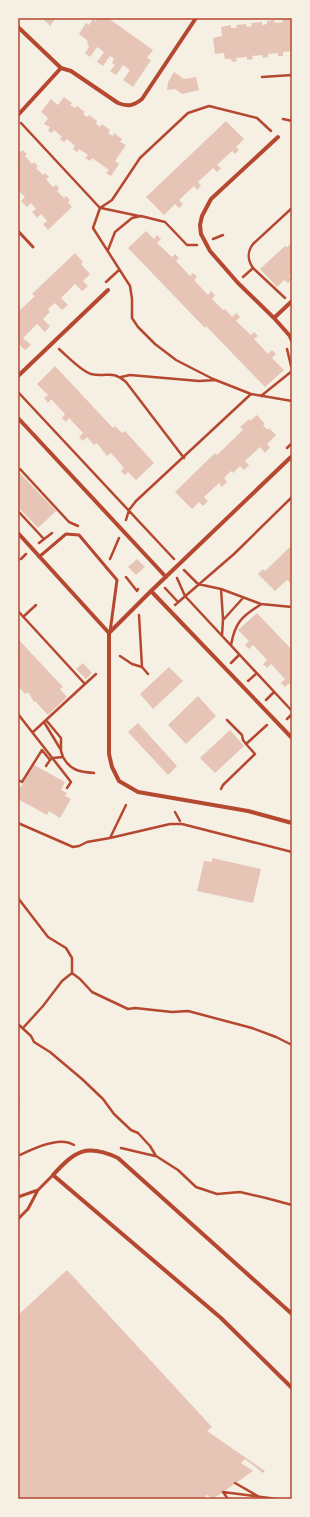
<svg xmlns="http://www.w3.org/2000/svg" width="310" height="1517" font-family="Rubik,sans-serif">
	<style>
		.building { fill: #e6c5b7 }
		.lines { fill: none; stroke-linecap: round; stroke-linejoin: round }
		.path { stroke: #b5482f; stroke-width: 2.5 }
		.service { stroke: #b5482f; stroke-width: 3 }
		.minor { stroke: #b5482f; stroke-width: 4 }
		.neatline { fill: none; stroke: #b5482f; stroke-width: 1.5 }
	</style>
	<rect width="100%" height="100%" fill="#f6efe4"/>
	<path class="building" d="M42,18H56L50,26Z
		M98,18H108L153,50L147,58L151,60L133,87L123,80L130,70L123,65L116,75L110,71L115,65L112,63L114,59L110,56L103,66L97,62L104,52L97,47L90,57L85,53L89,47L87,43L88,41L79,34L86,23L89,25L93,19L95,21Z
		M290,18V21H292V51L283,52V56H278V53L268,54V57L263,58L262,55L252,56L253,59L247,60V57L236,58L237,61L232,62L231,59H225L224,53L215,54L213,38L222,36L221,27L231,25V28H237L236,25L246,24L247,27L252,26L251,23L262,22V25L267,24V21L274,20L275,23L283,22L282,19Z
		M174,72L184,79L196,77L199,90L182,94L175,89L167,90L168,82Z
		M64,97L72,103L70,105L75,108L77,106L85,112L83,114L87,117L89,115L97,121L96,124L100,127L102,124L110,130L108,133L113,136L114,133L122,139L120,142L126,145L115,161L119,164L111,176L106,173L109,170L95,160L92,158L90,161L85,158L88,155L79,149L77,152L73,149L75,146L67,139L64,142L60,139L62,137L54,130L52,133L48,131L50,127L44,124L48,118L41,112L51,99L58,105Z
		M226,121L244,139L236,147L239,150L235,154L232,151L217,165L221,168L217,172L213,168L198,182L201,186L197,190L194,186L179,200L183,204L179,208L175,204L164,215L146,197Z
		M18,149L21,152L23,150L27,154L25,156L32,164L34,162L38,166L36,168L43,175L45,173L49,177L46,179L50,184L53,187L56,185L59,188L57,191L64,198L66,196L70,200L68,202L72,207L48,230L43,224L47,221L41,214L37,218L32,212L36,209L31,203L27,207L21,201L25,197L20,192L18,194Z
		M146,231L154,239L157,235L161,239L157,243L172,257L175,254L179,258L176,261L190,276L193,273L197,277L194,280L208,295L211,291L215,295L212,299L223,310L225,309L232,317L236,313L240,317L236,321L251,335L254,332L258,336L254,339L268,354L272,350L276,354L272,358L284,370L265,387L206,326L205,328L128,248Z
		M292,242V272L289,275L292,279L288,283L284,280L277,287L260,269L285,246L287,247Z
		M75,253L83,262L81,264L90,274L83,281L88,286L82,291L75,284L61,298L68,305L62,310L55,303L48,309L50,312L43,319L50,326L45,332L37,324L23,338L31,345L25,350L20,345L18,347V312L35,296L32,294Z
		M55,366L113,428L115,426L122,433L125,431L154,463L136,480L128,472L125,475L121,471L124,468L111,453L107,456L97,443L94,445L87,437L83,441L79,437L83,433L69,418L66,422L62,418L65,414L51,399L48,403L44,398L48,395L37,384Z
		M257,415L265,424L263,426L268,430L269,428L276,435L267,444L270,447L265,453L260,447L245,461L249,465L244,470L240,466L233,473L231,471L224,478L227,482L222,487L219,483L204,497L208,501L203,506L199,502L192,509L175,492L215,453L217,455L243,430L240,427L249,419L250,421Z
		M19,472L56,511L38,528L18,507Z
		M292,545V585L287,580L275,591L258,574L263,569L265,571Z
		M137,559L145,567L136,575L128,567Z
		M257,613L292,650V687L289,683L285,687L281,683L285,679L271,664L267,668L263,664L267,660L253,645L249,649L245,645L249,641L238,630Z
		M18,639L63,687L60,689L67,697L48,715L35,701L34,702L28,692L25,694L18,686L19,683L18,682Z
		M83,663L92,673L86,679L76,669Z
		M169,667L183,681L153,709L140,694Z
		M198,696L216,716L186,744L168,725Z
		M138,723L177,766L168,775L128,732Z
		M230,730L244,746L215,773L200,758Z
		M34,765L65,782L61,790L67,793L65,796L71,799L60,818L49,811L47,815L18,799V786L21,787Z
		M212,858L261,869L253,903L197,891L204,861L212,862Z
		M67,1270L212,1427L207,1431L265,1471L263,1473L245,1459L241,1463L253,1471L213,1499L207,1495L202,1499H18V1315Z"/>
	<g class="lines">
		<path class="path" d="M262,77L292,75
			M283,119L292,121
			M21,123L100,208L93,228L130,286L132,299V318L138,327L155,344L176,360L213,379L251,394L292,401
			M100,208L112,200L140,158L188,113L209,106L257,118L271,131
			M101,208L139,216
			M213,239L223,235
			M108,250L115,232L132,218L141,216L165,222L187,245H197
			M243,277L253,268
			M106,282L119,270
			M285,298L253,268C247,259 247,252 253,244L292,208
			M59,349C67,356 81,371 91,374C107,378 111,369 126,382L184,458
			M287,349L292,370
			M121,377L130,375L199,381L216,380
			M18,392L174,559
			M261,396L292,371
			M287,448L292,443
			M18,470L20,469L69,522L78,526
			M18,511L43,538
			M126,520L129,510L136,501L251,394
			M39,543L52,533
			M21,559L26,554
			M110,559L119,538
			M184,570L198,584L221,589L261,604L292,607
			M126,577L137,591L138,589
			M177,578L185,596L292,711
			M165,588L178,602
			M221,589L223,619L222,636
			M175,605L234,554L292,497
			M18,611L85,684L96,674
			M139,615L142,667L148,674
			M23,617L36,605
			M224,619L243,598
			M231,645C235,623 241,617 260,605
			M120,656L132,664L142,667
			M231,663L239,655
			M248,681L257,673
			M266,700L274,692
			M18,714L71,782L67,788
			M287,719L292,714
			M46,720L61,738V751L63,757
			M227,720L242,735L243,740L246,744L267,725
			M44,722L61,750
			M33,732L85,684
			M46,766L50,760
			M18,780L22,782L42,750L50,760L53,758L63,757C70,770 79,772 94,773
			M221,789L223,785L255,754L246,744
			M175,812L180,821
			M18,823L73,847L79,846L87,842L110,838L126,805
			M110,838L170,824H182L292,852
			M18,898L48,937L66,948L72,958V973L80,979L92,992L128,1009L135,1008L172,1012L188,1011L252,1028L276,1037L292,1045
			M18,1024L31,1036L34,1042L50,1052L82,1079L103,1099L114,1114L131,1130L138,1133L150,1146L156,1156L178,1170L196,1187L217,1194L240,1192L266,1198L292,1205
			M23,1028L43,1006L62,981L72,973
			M18,1098V1105
			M121,1148L155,1156
			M18,1156C30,1150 52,1140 65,1142C68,1142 72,1144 74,1145
			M18,1163V1167
			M235,1483L263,1499
			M223,1492L277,1499
			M223,1492L228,1499"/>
		<path class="service" d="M18,231L33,247
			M39,557L66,534L79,535L117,580L110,632
			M18,1197L38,1190
			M18,1219L28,1209L38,1190L53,1175"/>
		<path class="minor" d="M18,27L61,68
			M18,115L61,68L71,71L118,103C128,107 133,106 142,99L196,18
			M278,137L211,199L202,216L200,225L201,234L210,251L238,283L274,318L290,336L292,341
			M274,318L292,301
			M18,376L108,290
			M18,418L166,577
			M18,533L109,633V754L112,767L119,781L138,792L248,811L292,823
			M151,591L292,738
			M109,633L151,591L292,456
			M292,1314L118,1158C86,1143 75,1151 53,1175L221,1318L292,1388"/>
	</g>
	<rect width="310" height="1517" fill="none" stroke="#f6efe4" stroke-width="38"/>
	<rect x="19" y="19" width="272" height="1479" class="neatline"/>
</svg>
